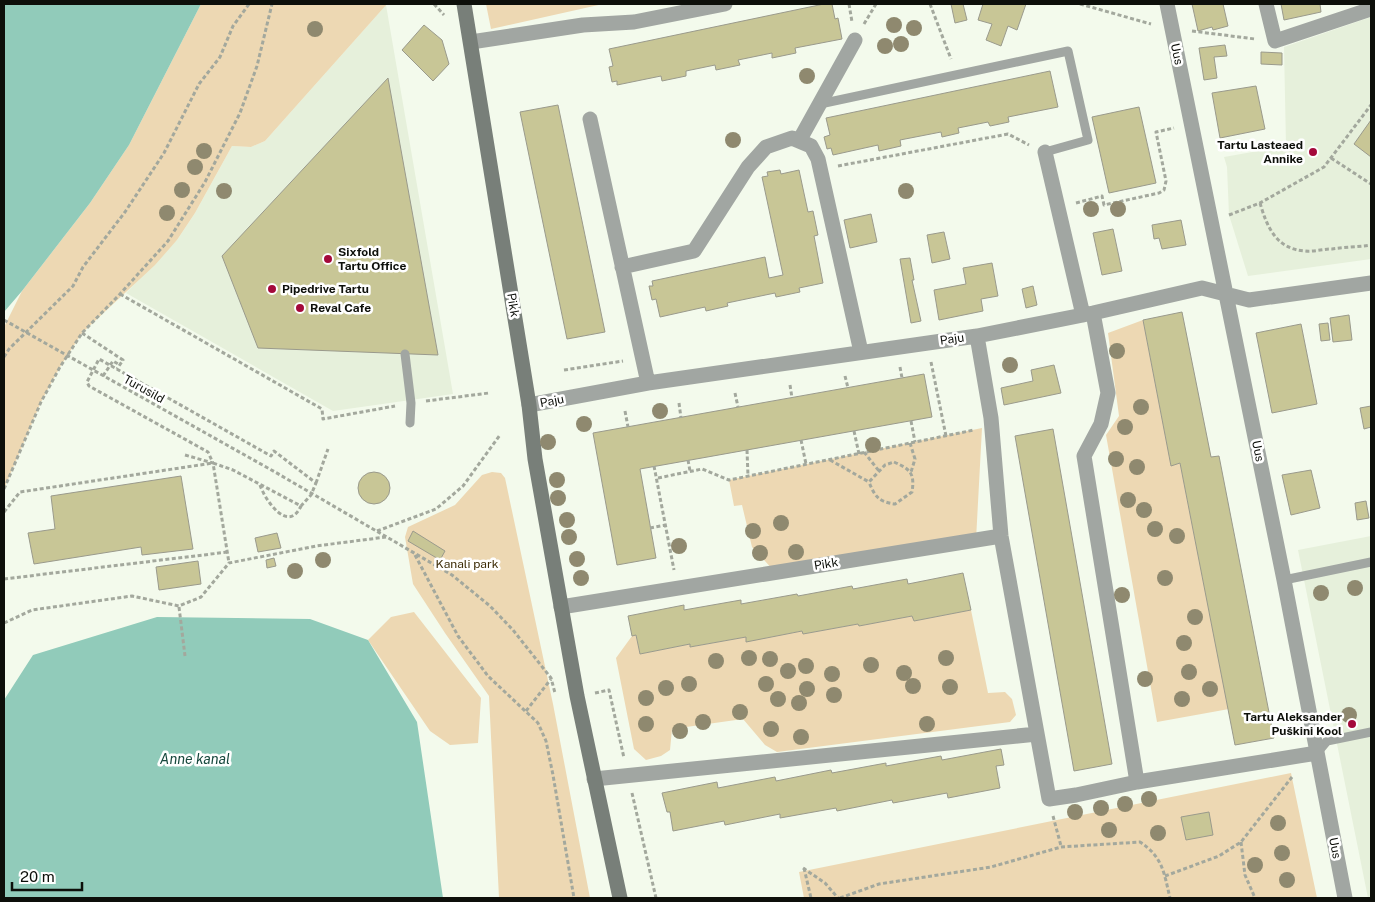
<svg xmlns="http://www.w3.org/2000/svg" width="1375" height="902" font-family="'Public Sans',sans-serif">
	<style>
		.built { fill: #e6f0db }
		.green { fill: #edd8b3 }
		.water { fill: #91cbba }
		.building { fill: #c8c696; stroke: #9a9a8c }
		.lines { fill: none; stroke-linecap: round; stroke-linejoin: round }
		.path { stroke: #a3a89d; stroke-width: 3; stroke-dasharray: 4 2.5; stroke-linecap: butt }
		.lane { stroke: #a1a6a2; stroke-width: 9 }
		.street { stroke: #a1a6a2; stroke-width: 15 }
		.secondary { stroke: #787f79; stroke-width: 15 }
		.tree { fill: #8f896f }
		.poi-dot { fill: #a4093a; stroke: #fff; stroke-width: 2 }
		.labels { text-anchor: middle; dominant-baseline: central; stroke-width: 5; stroke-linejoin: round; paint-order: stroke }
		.street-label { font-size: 12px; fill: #0d0f0a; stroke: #fff }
		.poi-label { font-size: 12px; font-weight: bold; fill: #0d0f0a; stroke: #fff; text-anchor: start }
		.park-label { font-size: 12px; fill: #3e2d08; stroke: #fff }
		.water-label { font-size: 14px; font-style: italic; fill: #18493e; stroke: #fff }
	</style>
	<rect width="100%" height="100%" fill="#f3faec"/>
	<path class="built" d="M386,5L453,394L333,411L126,293L177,240L195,213L232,146L251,147L265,141Z
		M1371,17V259L1248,276L1229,215L1227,167L1224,157L1286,146L1284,47Z
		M1371,536V898H1368L1298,550Z"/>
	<path class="green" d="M201,4H387L265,141L251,147L232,146L195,213L177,240L155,265L82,333L60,367L41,402L4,489V327L22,291L90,203L129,145Z
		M486,4H603L491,29Z
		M1143,320L1171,465L1180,463L1229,709L1157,722L1106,435L1119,416L1108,333Z
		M982,428L976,540L775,572L752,547L742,505L734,506L729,480Z
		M492,472L501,473L505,478L553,704L590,898H499L489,696L445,633L413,584L405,537L408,527L455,505L482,475Z
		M971,610L988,693L1005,692L1012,699L1016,715L1010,722L777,752L765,745L743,719L672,729L670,750L661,756L646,760L634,749L616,658L632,636L636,635L640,654L690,644L691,647L746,637V641L802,631L803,634L858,624L859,626L912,616L914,621Z
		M414,612L481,698L478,743L450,745L430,731L368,640L391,617Z
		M1291,773L1317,898H804L799,872Z"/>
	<path class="water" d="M4,4H201L129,145L90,203L22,291L4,312Z
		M157,617L310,619L368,640L417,722L443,898H4V700L33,655Z"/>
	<path class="building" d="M824,4H832L835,19L838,18L842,39L795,48L796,53L772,58V53L738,60L740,65L716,70L715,65L686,71V76L662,81L661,76L617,85V81L612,82L609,67L613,66L609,49Z
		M951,4H963L967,20L955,23Z
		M983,4H1026L1017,30L1008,26L1001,46L986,40L992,24L978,20Z
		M1192,4H1223L1228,26L1213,30L1212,27L1198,31Z
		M1281,4H1320L1321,12L1284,20Z
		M424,25L442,40L449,64L433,81L402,50Z
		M1225,45L1227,56L1214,57L1217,78L1204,80L1199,48Z
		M1261,52L1282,53V65L1261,64Z
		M1050,71L1058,107L1008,117L1009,122L990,126L988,122L958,128L959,133L942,137L941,132L900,140L901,146L879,151L878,145L833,155L831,148L827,149L824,137L830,135L826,118Z
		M388,78L438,355L258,348L222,256Z
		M1256,86L1265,129L1220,138L1212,93Z
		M558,105L605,332L567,339L520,112Z
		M1139,107L1156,183L1109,193L1092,117Z
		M1371,120V157L1354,144Z
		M780,170L781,174L799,170L808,212L813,211L818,235L814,236L823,283L799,288L800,292L776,297L775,293L727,303L728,306L706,311L705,307L660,317L656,299L652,300L649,286H653L652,281L765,257L769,278L783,275L762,177L768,176L767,172Z
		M871,214L877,242L850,248L844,220Z
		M1181,220L1186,245L1162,249L1159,238L1154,239L1152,225Z
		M1113,229L1122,271L1102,275L1093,233Z
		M944,232L950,259L932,263L927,235Z
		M910,258L914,280H912L921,321L911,323L900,259Z
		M992,263L998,296L981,299L983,311L939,320L934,290L966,284L963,268Z
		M1033,286L1037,305L1026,308L1022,289Z
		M1182,312L1211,457L1219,456L1274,738L1235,745L1180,463L1171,466L1143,320Z
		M1349,315L1352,340L1333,342L1330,318Z
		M1328,323L1330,340L1321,341L1319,324Z
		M1301,324L1317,404L1272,413L1256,333Z
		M1054,365L1061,393L1004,405L1001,388L1033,381L1031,370Z
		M924,374L932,417L640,469L656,558L617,565L593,433Z
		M1371,406V427L1364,429L1360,408Z
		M1053,429L1112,764L1074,771L1015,436Z
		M1311,470L1320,508L1291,515L1282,475Z
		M358 488a16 16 0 1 1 32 0a16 16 0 1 1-32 0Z
		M181,476L193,549L142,555L141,547L34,564L28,533L55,529L51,496Z
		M1366,501L1369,518L1357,520L1355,503Z
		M413,531L445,551L440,560L408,541Z
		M277,533L281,548L258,552L255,538Z
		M274,558L276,566L267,568L266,560Z
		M198,561L201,584L159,590L156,567Z
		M963,573L971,610L914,621L912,616L859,626L858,624L803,634L802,631L746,642V637L690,647V644L640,654L636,635L632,636L628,616L684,605V610L741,600V604L797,594L798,596L852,586L853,589L907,579L908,584Z
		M1001,749L1004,765L996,766L1000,788L948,798L947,793L893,803L892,800L837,811L836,808L780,818V814L725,825L724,821L673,831L670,812H667L662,793L717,782L718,788L775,777L776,781L831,770L832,773L886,763V766L941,756L942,760Z
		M1209,812L1213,835L1186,840L1181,817Z"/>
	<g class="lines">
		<path class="path" d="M434,4L444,15
			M849,4L852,22
			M930,4L951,59
			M1080,4L1151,24
			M864,24L876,4
			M1192,31L1255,39
			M1331,158L1371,184
			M838,166L1008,134L1029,145
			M1076,203L1102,196L1104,205L1159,193L1164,190L1166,181L1156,132L1174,128
			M1260,203C1267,227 1276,249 1305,251C1313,252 1323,249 1332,249C1345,247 1359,247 1371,245
			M1229,215L1260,203L1324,167L1371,105
			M120,294L322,409L323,419L395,406
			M4,320L275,472L452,575L490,606L513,630L551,678L555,693
			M82,333L123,360L117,369
			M4,357L9,349L73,286L83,267L125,212L164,153L199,84L220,57L233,26L249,4
			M931,362L946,436
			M900,367L902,378
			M564,370L623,361
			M103,376L113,361L120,365
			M845,376L848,388
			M790,385L792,398
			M735,393L738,407
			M426,401L489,393
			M679,403L681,418
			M625,411L628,427
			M911,421L915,442
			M854,431L859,454
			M801,440L806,464
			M910,443L915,459L911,472
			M747,450L748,476
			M864,452L879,471
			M185,455L213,463L229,563
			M688,460L690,471
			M830,460L869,482
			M894,462C910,469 915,473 912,492L895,504C879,502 875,497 869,482L885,465Z
			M654,466L674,570
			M658,478L702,469L729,480L974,430
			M316,483L328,449
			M260,485C265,500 288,534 301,506
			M4,489L41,402L60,367L82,333L120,294L168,241L205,182L240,113L257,66L272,4
			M4,512L20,492L213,463L233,470L301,506L311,495L316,483L274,451L271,456L99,359L87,382L89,386L208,452L213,463
			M650,528L666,525
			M377,531L436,509L463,486L500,435
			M415,555L458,636L488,676L538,723L546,741L553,775L574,898
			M4,579L228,552
			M179,607L185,656
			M4,623L32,610L132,596L179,606L201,597L229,563L316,546L386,537
			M595,693L609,690L624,758
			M526,711L551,679
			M632,793L656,898
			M1053,816L1061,846
			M1241,842L1245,875L1255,898
			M803,868L825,883L838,898
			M804,868L811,898
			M1165,876L1219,856L1241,842L1292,777
			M840,898L879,884L991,867L1061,847L1140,842C1163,857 1164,873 1170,898"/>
		<path class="lane" d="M820,104L1068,51L1088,140L1045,152
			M405,354L411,403L410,423
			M1284,580L1371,562
			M1317,753L1327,741L1371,732"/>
		<path class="street" d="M1167,4L1284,580L1345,898
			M1266,4L1275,41L1371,9
			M471,42L583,25L634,22L725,4
			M590,119L648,383
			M799,141L855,40
			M1045,152L1083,315
			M622,267L694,251L748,167L766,147L792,138L811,146L818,159L861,352
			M1093,313L1108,393L1101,424L1084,456L1137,782
			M977,336L991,418L1001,536L1049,799L1076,795L1137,782L1317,753
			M529,405L648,383L977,336L1093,313L1202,288L1249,300L1371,283
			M561,607L1001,536
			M594,779L1037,734"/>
		<path class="secondary" d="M464,4L529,405L535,459L577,696L620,898"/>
	</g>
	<g class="tree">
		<circle cx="894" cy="25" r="8"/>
		<circle cx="914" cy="28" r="8"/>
		<circle cx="315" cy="29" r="8"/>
		<circle cx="901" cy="44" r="8"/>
		<circle cx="885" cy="46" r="8"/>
		<circle cx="807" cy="76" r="8"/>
		<circle cx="733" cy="140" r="8"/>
		<circle cx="204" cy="151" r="8"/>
		<circle cx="195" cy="167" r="8"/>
		<circle cx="182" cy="190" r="8"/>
		<circle cx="224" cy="191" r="8"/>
		<circle cx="906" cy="191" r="8"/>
		<circle cx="1091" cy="209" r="8"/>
		<circle cx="1118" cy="209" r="8"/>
		<circle cx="167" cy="213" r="8"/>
		<circle cx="1117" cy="351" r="8"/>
		<circle cx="1010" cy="365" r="8"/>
		<circle cx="1141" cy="407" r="8"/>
		<circle cx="660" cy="411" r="8"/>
		<circle cx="584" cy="424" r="8"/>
		<circle cx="1125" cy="427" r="8"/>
		<circle cx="548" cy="442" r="8"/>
		<circle cx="873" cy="445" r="8"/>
		<circle cx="1116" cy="459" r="8"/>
		<circle cx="1137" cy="467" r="8"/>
		<circle cx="557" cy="480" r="8"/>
		<circle cx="558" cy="498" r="8"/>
		<circle cx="1128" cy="500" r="8"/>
		<circle cx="1144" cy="510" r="8"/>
		<circle cx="567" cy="520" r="8"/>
		<circle cx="781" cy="523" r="8"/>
		<circle cx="1155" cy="529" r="8"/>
		<circle cx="753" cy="531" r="8"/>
		<circle cx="1177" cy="536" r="8"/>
		<circle cx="569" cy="537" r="8"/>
		<circle cx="679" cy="546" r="8"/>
		<circle cx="796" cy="552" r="8"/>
		<circle cx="760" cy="553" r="8"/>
		<circle cx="577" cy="559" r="8"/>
		<circle cx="323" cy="560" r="8"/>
		<circle cx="295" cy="571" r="8"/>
		<circle cx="581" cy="578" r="8"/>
		<circle cx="1165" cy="578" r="8"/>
		<circle cx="1355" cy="588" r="8"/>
		<circle cx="1321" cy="593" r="8"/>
		<circle cx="1122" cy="595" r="8"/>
		<circle cx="1195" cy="617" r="8"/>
		<circle cx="1184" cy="643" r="8"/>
		<circle cx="749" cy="658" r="8"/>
		<circle cx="946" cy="658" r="8"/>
		<circle cx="770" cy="659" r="8"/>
		<circle cx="716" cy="661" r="8"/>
		<circle cx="871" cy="665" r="8"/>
		<circle cx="806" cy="666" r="8"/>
		<circle cx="788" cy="671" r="8"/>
		<circle cx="1189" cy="672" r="8"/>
		<circle cx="904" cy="673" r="8"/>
		<circle cx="832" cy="674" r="8"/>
		<circle cx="1145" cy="679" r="8"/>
		<circle cx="689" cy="684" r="8"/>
		<circle cx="766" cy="684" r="8"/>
		<circle cx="913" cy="686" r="8"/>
		<circle cx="950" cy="687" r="8"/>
		<circle cx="666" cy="688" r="8"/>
		<circle cx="807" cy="689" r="8"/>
		<circle cx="1210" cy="689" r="8"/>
		<circle cx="834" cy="695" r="8"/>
		<circle cx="646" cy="698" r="8"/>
		<circle cx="778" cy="699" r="8"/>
		<circle cx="1182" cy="699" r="8"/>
		<circle cx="799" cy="703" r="8"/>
		<circle cx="740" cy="712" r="8"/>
		<circle cx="1349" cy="715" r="8"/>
		<circle cx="703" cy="722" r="8"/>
		<circle cx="646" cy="724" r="8"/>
		<circle cx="927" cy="724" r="8"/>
		<circle cx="771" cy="729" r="8"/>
		<circle cx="680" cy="731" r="8"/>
		<circle cx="801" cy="737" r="8"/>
		<circle cx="1149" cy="799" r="8"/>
		<circle cx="1125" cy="804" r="8"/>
		<circle cx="1101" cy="808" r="8"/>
		<circle cx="1075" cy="812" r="8"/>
		<circle cx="1278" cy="823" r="8"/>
		<circle cx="1109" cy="830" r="8"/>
		<circle cx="1158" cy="833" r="8"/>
		<circle cx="1282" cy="853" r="8"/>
		<circle cx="1255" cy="865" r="8"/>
		<circle cx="1287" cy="880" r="8"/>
	</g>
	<g class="poi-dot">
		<circle cx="1313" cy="152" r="5"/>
		<circle cx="328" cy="259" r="5"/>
		<circle cx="272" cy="289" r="5"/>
		<circle cx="300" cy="308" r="5"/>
		<circle cx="1352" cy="724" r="5"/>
	</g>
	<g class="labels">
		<g class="street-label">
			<text transform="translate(1177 54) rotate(78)">Uus</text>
			<text transform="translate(513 305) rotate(81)">Pikk</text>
			<text transform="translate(952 339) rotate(-8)">Paju</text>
			<text transform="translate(144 389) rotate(29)">Turusild</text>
			<text transform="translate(552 401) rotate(-11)">Paju</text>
			<text transform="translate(1258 451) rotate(79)">Uus</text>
			<text transform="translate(826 564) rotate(-9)">Pikk</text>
			<text transform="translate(1335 848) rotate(79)">Uus</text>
		</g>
		<g class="poi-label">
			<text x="1303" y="145" text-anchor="end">Tartu Lasteaed<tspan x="1303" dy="14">Annike</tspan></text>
			<text x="338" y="252">Sixfold<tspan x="338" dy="14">Tartu Office</tspan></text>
			<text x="282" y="289">Pipedrive Tartu</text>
			<text x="310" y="308">Reval Cafe</text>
			<text x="1342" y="717" text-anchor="end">Tartu Aleksander<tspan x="1342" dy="14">Puškini Kool</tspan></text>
		</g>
		<g class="park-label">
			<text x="467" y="564">Kanali park</text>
		</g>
		<g class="water-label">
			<text x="195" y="759">Anne kanal</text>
		</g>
	</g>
	<rect width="1375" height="902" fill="none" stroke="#0d0f0a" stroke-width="10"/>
	<path d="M12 882v8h70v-8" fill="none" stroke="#0d0f0a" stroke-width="2.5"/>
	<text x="20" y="882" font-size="15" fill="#0d0f0a" stroke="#ffffff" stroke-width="4" paint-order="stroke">20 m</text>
</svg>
